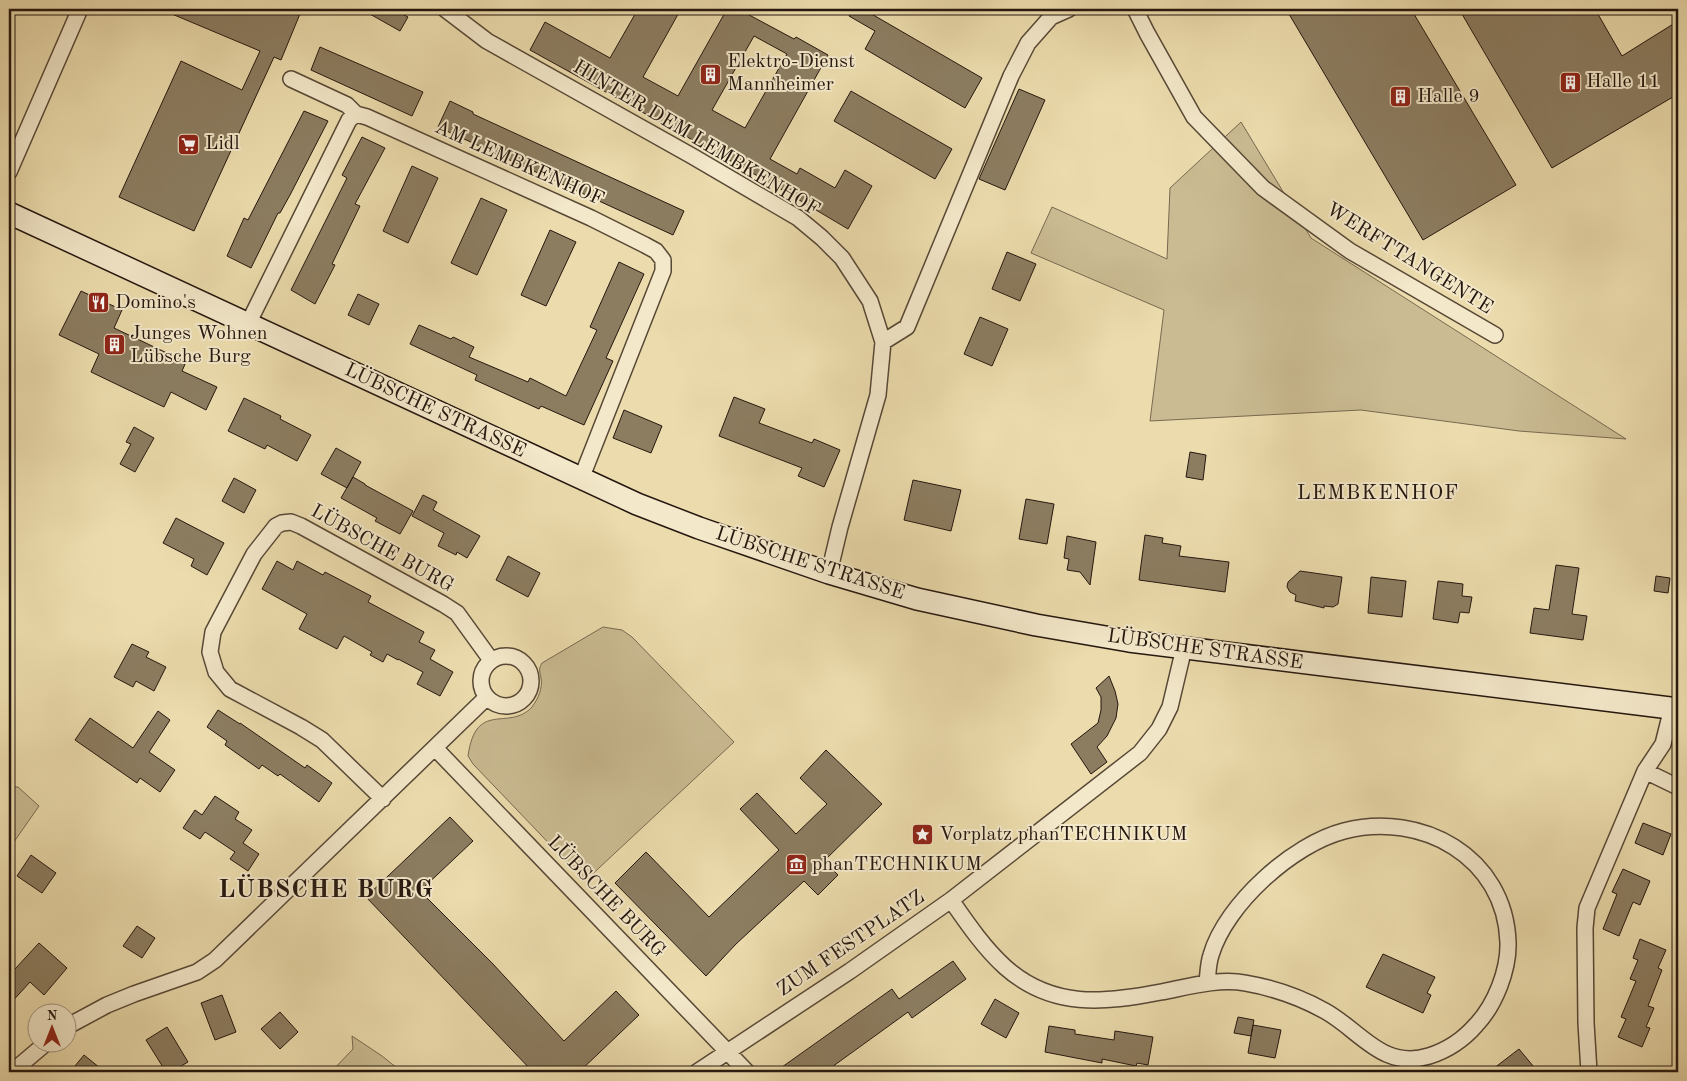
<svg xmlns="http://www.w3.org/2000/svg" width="1687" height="1081" font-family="'Old Standard TT',serif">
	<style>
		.green { fill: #cabb92; stroke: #786950 }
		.building { fill: #8c7d61; stroke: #25170f; fill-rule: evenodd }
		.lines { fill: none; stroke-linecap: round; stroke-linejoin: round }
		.street-casing { stroke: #574836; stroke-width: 18 }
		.secondary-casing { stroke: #25170f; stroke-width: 24 }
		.street { stroke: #f3e8ca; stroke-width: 15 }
		.secondary { stroke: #f3e8ca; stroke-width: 21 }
		.labels { text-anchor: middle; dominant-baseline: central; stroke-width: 4; stroke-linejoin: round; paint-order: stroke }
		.poi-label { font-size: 20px; fill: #25170f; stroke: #f3e8ca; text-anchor: start }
		.street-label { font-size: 20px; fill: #25170f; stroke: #f3e8ca }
		.neighbourhood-label { font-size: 21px; letter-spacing: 1px; fill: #25170f; stroke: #f3e8ca }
		.district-label { font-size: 25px; font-weight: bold; letter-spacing: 1px; fill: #25170f; stroke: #f3e8ca }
	</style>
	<rect width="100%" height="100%" fill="#ecdcad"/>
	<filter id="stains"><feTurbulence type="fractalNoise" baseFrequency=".004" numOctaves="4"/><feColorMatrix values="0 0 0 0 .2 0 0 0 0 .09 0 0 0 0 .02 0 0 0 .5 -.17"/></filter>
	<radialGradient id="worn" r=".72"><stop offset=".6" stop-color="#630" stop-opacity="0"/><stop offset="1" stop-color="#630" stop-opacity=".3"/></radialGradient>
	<path class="green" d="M1241,122L1311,238L1626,439L1519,431L1361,410L1150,421L1164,310L1031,253L1052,207L1167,259L1170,188Z
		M603,627L622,630L632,637L734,742L585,881L473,764L468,756C476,699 509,732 532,707C538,699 543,688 541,678C540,671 538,670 542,663Z
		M9,787H18L39,806L9,849Z
		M352,1036L382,1056L402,1072H331L353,1049Z"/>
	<path class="building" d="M160,9H302L281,60L274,57L194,231L119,197L181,61L242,90L260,51Z
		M361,9H393L408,17L400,31Z
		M638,9H681L643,77L678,96L727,9H738L794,39L796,37L828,55L770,159L797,174L800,168L835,188L845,170L872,186L848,229L774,185L530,50L545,22L610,58ZM754,36L787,54L745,128L712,110Z
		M853,9H863L982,78L965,108L865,49L875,31L849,16Z
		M1286,9H1411L1516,185L1423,240Z
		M1459,9H1595L1622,56L1678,21V94L1552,168Z
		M320,47L423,92L412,116L311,70Z
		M1019,89L1045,100L1005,190L979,179Z
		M851,91L952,149L935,179L834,121Z
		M450,101L473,112V114L684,211L673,235L438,127Z
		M304,111L328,121L290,195L280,213H278L251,268L227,256L244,218L248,220Z
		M362,137L385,148L355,204L360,206L332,264L335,265L315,304L291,290L347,178L342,175Z
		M412,166L438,178L408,243L383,231Z
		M481,198L507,210L477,275L451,263Z
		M550,230L576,242L546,306L521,295Z
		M1007,252L1036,264L1020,301L992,289Z
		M619,262L644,274L606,358L613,361L584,425L541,406L539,409L475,380L477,375L410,344L419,325L451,339L453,337L474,347L469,357L528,382L530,378L566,396L597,330L590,327Z
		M81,291L122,310L114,328L186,362L182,371L217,387L206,410L171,392L164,407L91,372L99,354L59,335Z
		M358,294L379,304L369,325L348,315Z
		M980,317L1008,329L992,366L964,354Z
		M734,397L765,409L759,423L812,443L814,439L840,450L824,487L798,476L802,468L719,436Z
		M244,398L281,416L280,419L311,435L297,461L267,445L265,449L228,431Z
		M624,410L662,426L651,453L613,438Z
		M134,427L154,438L135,472L120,464L131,444L126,442Z
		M336,448L361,462L347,488L321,474Z
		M1190,452L1206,455L1203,480L1186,477Z
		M353,477L365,484V485L413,511L400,534L375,521L377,518L341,498Z
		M234,478L256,490L244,513L222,501Z
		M913,480L961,490L951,531L904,520Z
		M423,495L437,502L433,510L480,536L467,558L457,552L456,555L438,546L444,533L412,516Z
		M1026,499L1054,504L1047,544L1019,539Z
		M176,518L224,543L207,575L191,566L194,559L163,543Z
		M1145,535L1163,538L1162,543L1181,546L1179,556L1229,562L1225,592L1139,580Z
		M1067,536L1096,542L1090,585L1080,572L1067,570L1069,559L1064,558Z
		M508,556L540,573L528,597L496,580Z
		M277,561L293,570L297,561L323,575L325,572L371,596L368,602L424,632L419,642L435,650L430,659L453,672L440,696L417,684L423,672L398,659V660L387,654L383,662L370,655L372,652L344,636L337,649L299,629L307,614L262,589Z
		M1556,565L1579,568L1572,614L1587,616L1583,640L1530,633L1534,608L1549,610Z
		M1300,571L1342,577L1338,604L1333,607L1324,606V608L1295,601L1296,595L1290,592L1287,587L1288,582Z
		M1656,576L1670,578L1668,593L1654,591Z
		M1371,577L1406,581L1402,617L1368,613Z
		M1438,581L1463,584L1462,596L1472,597L1469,613L1460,612L1458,623L1433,619Z
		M132,644L149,652L146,657L166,667L154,691L136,681L133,687L114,677Z
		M1109,676L1115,691L1118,704L1116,718L1107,736L1097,747L1107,762L1091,774L1071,744L1098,723L1101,710V697L1096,688Z
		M218,710L240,724V723L305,768L307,765L332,783L319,802L280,774L278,776L262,765L259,769L225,745L227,741L207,727Z
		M158,711L170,720L149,752L175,770L160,792L140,778L137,783L75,740L90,718L133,748Z
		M826,750L882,804L824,861L838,875L818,895L804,881L736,944L706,976L615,883L646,852L709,917L779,850L740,809L757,793L796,834L827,804L800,778Z
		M215,796L239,812L235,819L252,830L243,843L259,854L248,871L230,859L235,852L205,832L200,839L183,828L195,810L202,815Z
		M450,817L473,841L420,891L493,964L564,1041L616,991L639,1015L579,1072H533L366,897Z
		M1643,823L1671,834L1663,855L1635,843Z
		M31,855L56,873L42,893L17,876Z
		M1623,869L1650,881L1640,905L1633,902L1619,936L1603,929L1617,894L1612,892Z
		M137,926L155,938L142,958L123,946Z
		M1640,939L1666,950L1658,968L1662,970L1648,1006L1654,1008L1646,1027L1650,1028L1642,1047L1618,1037L1626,1019L1621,1017L1636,981L1630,979L1638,960L1633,958Z
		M39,943L67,968L44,995L30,982L9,1005V963L15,969Z
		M1383,954L1435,977L1427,993L1431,995L1423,1013L1366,987Z
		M953,961L966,979L912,1018L908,1012L825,1072H775L892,989L899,999Z
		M222,995L236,1032L215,1040L201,1003Z
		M995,999L1019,1013L1006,1038L981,1024Z
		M280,1012L298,1032L280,1049L261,1029Z
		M1238,1017L1254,1020L1251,1036L1234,1033Z
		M1253,1025L1281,1030L1275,1058L1248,1053Z
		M1049,1026L1075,1030V1034L1114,1040L1115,1031L1153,1037L1148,1065L1137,1063L1136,1066L1102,1059V1063L1045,1052Z
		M167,1027L188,1062L171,1072H166L146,1040Z
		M1519,1049L1538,1072H1489Z
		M84,1055L105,1072H70Z"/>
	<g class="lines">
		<defs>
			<path id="street" d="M445,9L487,41L692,156L798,218L822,238L842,258L870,301L883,342
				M1135,9L1147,33L1194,117L1263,188L1350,251L1495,335
				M291,79L347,105L356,114L367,117L591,218L645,245L656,251L663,260V271L581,479
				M9,172L80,9
				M248,324L349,120L356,114
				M829,573L840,527L878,395L883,342L907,327L1011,76L1028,43L1051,17L1069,9
				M481 681a25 25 0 1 1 50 0a25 25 0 1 1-50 0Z
				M435,748L747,1072
				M1645,771L1678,787
				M383,799L322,740L301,727L230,689L216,672L210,652L213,632L254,554L276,526L282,523L291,522L301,526L443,604L457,613L491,660
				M951,900C967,923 984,948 1005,967C1052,1009 1104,1003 1161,992C1187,987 1219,978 1245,983C1274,988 1300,997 1325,1011C1361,1031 1382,1070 1429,1056C1448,1050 1463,1040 1476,1025C1495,1005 1509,970 1508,942C1505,857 1422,811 1344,831C1293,844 1226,904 1211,955C1208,964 1208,974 1207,983
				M68,1026L107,1005L134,994L197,972L215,960L487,697
				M12,1072L45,1044
				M697,1072L850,971L951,900L1140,753L1159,729L1170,707L1184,648
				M1589,1072L1586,1023L1585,928L1587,908L1645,771L1663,744L1672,708"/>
			<path id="secondary" d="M9,213L637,504L699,528L829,573L917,599L1036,625L1129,641L1678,709"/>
		</defs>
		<use href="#street" class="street-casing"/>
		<use href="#secondary" class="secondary-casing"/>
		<use href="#street" class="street"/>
		<use href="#secondary" class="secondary"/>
	</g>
	<defs>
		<symbol id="building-square" viewBox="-11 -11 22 22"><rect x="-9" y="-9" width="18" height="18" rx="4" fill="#8f2418" stroke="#f3e8ca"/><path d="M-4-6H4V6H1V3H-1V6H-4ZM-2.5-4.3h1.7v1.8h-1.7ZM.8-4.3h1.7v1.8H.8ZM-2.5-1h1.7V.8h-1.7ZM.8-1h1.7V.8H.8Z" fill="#fff"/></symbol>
		<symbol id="supermarket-square" viewBox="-11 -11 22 22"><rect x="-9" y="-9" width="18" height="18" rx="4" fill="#8f2418" stroke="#f3e8ca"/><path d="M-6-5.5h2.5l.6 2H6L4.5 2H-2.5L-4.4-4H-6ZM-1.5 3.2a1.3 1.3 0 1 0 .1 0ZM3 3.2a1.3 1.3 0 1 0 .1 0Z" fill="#fff"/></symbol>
		<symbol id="restaurant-square" viewBox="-11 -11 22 22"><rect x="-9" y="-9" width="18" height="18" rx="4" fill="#8f2418" stroke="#f3e8ca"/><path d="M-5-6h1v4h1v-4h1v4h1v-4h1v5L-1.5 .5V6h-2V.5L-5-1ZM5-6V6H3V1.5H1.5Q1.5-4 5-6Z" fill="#fff"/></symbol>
		<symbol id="sight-square" viewBox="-11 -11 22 22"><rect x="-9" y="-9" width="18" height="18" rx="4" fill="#8f2418" stroke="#f3e8ca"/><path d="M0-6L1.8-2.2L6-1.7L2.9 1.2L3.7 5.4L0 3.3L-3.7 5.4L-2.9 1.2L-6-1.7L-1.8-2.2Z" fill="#fff"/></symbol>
		<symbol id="museum-square" viewBox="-11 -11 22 22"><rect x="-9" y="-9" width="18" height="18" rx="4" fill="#8f2418" stroke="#f3e8ca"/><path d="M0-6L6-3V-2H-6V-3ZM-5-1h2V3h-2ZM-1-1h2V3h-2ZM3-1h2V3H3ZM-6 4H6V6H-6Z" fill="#fff"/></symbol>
	</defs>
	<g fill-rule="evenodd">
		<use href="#building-square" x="698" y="62" width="25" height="25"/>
		<use href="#building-square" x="1558" y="70" width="25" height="25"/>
		<use href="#building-square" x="1388" y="84" width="25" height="25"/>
		<use href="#supermarket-square" x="176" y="132" width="25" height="25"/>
		<use href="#restaurant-square" x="86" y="290" width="25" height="25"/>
		<use href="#building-square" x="102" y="332" width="25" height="25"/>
		<use href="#sight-square" x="910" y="822" width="25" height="25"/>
		<use href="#museum-square" x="784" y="852" width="25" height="25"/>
	</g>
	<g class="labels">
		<g class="poi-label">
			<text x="727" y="62">Elektro-Dienst<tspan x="727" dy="23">Mannheimer</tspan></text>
			<text x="1586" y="82">Halle 11</text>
			<text x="1417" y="97">Halle 9</text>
			<text x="205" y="144">Lidl</text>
			<text x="115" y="303">Domino's</text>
			<text x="130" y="334">Junges Wohnen<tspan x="130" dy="23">Lübsche Burg</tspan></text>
			<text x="939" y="835">Vorplatz phanTECHNIKUM</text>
			<text x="812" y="865">phanTECHNIKUM</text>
		</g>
		<g class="street-label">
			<text transform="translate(696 139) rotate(31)">HINTER DEM LEMBKENHOF</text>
			<text transform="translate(519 164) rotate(24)">AM LEMBKENHOF</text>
			<text transform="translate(1409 259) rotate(32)">WERFTTANGENTE</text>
			<text transform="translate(435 411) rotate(25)">LÜBSCHE STRASSE</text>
			<text transform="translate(382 549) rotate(29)">LÜBSCHE BURG</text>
			<text transform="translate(810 564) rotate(18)">LÜBSCHE STRASSE</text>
			<text transform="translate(1205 650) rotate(8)">LÜBSCHE STRASSE</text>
			<text transform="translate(606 897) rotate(46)">LÜBSCHE BURG</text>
			<text transform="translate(851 944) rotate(-34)">ZUM FESTPLATZ</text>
		</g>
		<g class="neighbourhood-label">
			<text x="1378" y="493">LEMBKENHOF</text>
		</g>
		<g class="district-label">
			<text x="326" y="890">LÜBSCHE BURG</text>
		</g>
	</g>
	<rect width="1687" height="1081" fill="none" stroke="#ecdcad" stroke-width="30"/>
	<rect x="10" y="10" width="1667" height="1061" fill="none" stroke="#25170f" stroke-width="2.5"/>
	<rect x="15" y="15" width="1657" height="1051" fill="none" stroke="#25170f"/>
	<g transform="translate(52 1028)"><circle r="24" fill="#f3e8ca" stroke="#a1947f"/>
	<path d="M0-4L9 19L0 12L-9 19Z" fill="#8f2418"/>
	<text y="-8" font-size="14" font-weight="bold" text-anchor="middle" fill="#25170f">N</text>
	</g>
	<rect width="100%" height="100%" filter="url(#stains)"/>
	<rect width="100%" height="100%" fill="url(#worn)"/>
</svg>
